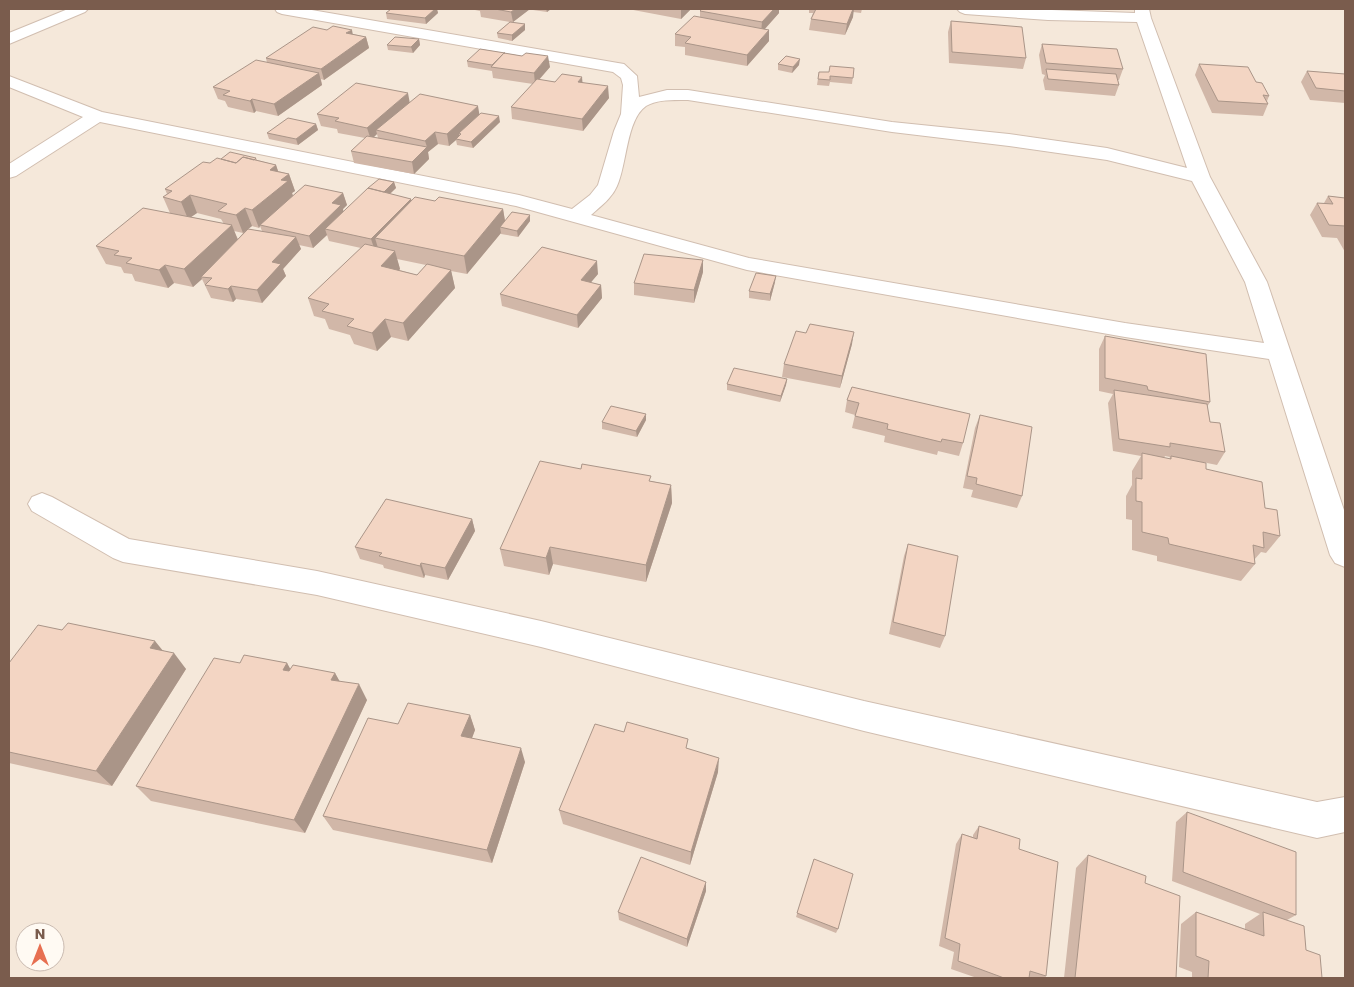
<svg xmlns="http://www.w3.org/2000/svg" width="1354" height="987" font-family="Poppins,sans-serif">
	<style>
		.residential { fill: #f5e8da; fill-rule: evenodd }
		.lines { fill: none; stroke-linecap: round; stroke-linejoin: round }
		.street-casing { stroke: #d1beb0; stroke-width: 2 }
		.street { fill: #fff; fill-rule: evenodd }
		.wall { fill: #d1b7a8; fill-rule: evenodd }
		.shaded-wall { fill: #aa9588 }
		.building { fill: #f3d5c3; stroke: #aa9588 }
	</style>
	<rect width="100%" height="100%" fill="#fdf6ec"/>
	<path class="residential" d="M9,9H1345V978H9ZM25,932H55V962H25Z"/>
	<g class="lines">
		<defs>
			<path id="street" d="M68,9H88L85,12L9,44V33Z
				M275,9H306L618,63L624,64L637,76L639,97L667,90H688L892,122L1009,134L1107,148L1187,168L1137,22L1048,20L965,14L960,12L957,9H1024L1135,13V9H1149L1151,18L1210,177L1267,282L1345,513V567L1335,563L1330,555L1269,359L1125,337L747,270L516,206L100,122L16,176L9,178V164L83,117L9,87V76L102,112L519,195L572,209L590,195L598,185L614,131L621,114L623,85L621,78L613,72L282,14L277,12ZM688,100L892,132L1009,146L1107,160L1192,181L1245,282L1264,343L1125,323L749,258L591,215C601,206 612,198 617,186C627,165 626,120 646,106C658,99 675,100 688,100Z
				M42,493L52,497L129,539L317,571L541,621L864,701L1317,802L1345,797V832L1317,838L864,731L541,647L317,595L123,562L113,558L32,511L28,504L32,497Z"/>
		</defs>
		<use href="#street" class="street-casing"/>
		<use href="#street" class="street"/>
	</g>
	<path class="wall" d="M391,9H442L440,10H437L438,13L426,24L387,19L386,13Z
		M470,9H530L513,22L525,30L512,41L498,38L497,33L510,22L481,17L480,11Z
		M533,9H551L547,12L533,10Z
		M628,9H691L681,19Z
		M702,9H779V13L765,29L769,30V41L747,66L685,55V47L675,46V34L700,17V11Z
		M809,9H862L861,13L853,12V17L845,35L809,30L811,19L813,13H809Z
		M951,21L1026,58L1023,69L949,63L948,32Z
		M353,34L366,37L369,48L324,80L321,79L322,85L278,116L256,111L254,113L228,107L225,101L218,99L213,87L267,63L266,58Z
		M419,39L420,45L413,53L388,50L387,45Z
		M1042,44L1123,69L1119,80H1118L1119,85L1115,96L1045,90L1043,80L1045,75L1042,74L1039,55Z
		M467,61L550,67L539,80L555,82H582L609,98L583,131L512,119L511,107L533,84L493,78L492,71L468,67Z
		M778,64L799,65L792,73L778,70Z
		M1199,64L1269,96L1267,101L1268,104L1263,116L1212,113L1195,75Z
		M854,68L852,84L830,82L829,86L817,85L819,72H829Z
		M1307,71L1345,74V103L1310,100L1301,82Z
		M410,102L480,114L500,122L473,148L457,145L456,140L449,146L438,144L428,152L429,159L414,174L354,163L351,151L365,138L338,133L337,129L321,126L317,114ZM377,134L378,138L373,137Z
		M316,124L318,130L298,145L269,139L267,133Z
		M256,158L257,160L276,165L278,171L289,174L295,191L292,193L293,196L343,193L347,205L343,209V212L394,182L396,188L390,194L411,199L412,201H435L503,209L505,221H530L518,237L501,234V233L467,274L451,271L455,288L408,341L391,337L377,351L354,344L350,335L329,329L325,319L314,316L308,298L361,248L329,241L327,235L313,248L299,245L301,249L283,269L286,276L262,303L236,299L233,302L211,298L202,279L193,287L174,283L168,288L135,281L132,274L124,273L121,267L106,264L96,246L170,213L163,197L167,194L165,189L210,163L221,159ZM197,213L221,219L224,224L191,217ZM252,226L259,228L260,226L262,231L248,229ZM234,231L243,233L238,239ZM397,259L426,265L417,275L399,270L400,269Z
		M1328,196L1345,198V252L1337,238L1322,237L1310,215L1317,203H1324Z
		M703,260V272L694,303L634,295V283Z
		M598,274L590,283L601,285L602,298L578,328L502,306L500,294Z
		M775,282L770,301L749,298V291Z
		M1105,336L1210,402L1207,407L1210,422L1225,452L1217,465L1202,462L1206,469L1265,508L1280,536L1266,553L1261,552L1254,560L1255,564L1241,581L1157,561V556L1132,550V520L1126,519V496L1132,485V471L1141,456L1113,451L1108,403L1113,394L1099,391V349ZM1165,456L1170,457L1169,459L1164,458Z
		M852,344L840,388L782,377L784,364Z
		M787,379L786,385L780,402L727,390V384Z
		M852,387L963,443L959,456L938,451L937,455L884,442L885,436L852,428L855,415L845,412L847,400Z
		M980,415L1022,496L1017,508L971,497L973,490L963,488L975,428Z
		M646,420L637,437L602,429V422Z
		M651,481L671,485L672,503L646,582L553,564L549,575L504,566L500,549Z
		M472,519L475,531L448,580L425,575L424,578L384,568L383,565L360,559L355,547Z
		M908,544L945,636L940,648L889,634L904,556Z
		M163,650L186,669L112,786L9,763V663Z
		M240,663H287L290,670L335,673L339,681L367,700L305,833L151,801L136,786Z
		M470,715L475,730L472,738L525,762L492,863L333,830L323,816L398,724Z
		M624,732L688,749L718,772L690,865L563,824L559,810Z
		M1187,812L1296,915L1287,920L1322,978H1192V972L1179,967L1181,924L1196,912L1245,929V924L1260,914L1172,881L1176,822Z
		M979,826L1019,849L1046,976L1044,978H977L951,969L954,952L939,946L956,844L962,834L973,837V835Z
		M1088,855L1145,883L1176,978H1064L1076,868Z
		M814,859L838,929L836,933L796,917Z
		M706,882V891L687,947L619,920L618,912Z"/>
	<path class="shaded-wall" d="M435,9H437L438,13L426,24L425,18Z
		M515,9H530L513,22L511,12Z
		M546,9H551L547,12Z
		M681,9H691L681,19Z
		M774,9H779V13L761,33L762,22Z
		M853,9H854L853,17L845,35L847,24Z
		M525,24V30L512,41V35Z
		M352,30L354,41L346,33Z
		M769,30V41L747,66V55Z
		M366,37L369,48L324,80L321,69Z
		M419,39L420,45L413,53L411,47Z
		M548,56L550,67L535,84L534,73Z
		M800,59L799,65L792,73L793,67Z
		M319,73L322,85L278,116L274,104Z
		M582,77L583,88L578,82Z
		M608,86L609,98L583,131L582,119Z
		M408,93L410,104L376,130L377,134L371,140L367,128Z
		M252,99L256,111L254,113L250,101Z
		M478,106L480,118L461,134L459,133V137L456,139V140L449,146L447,134Z
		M499,116L500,122L473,148L471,142Z
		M316,124L318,130L298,145L296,139Z
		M435,132L438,144L428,152L429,159L414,174L412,162L427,147L425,141Z
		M276,165L281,180L289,174L295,191L292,193L294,199L260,225V226L259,228L252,210L270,170Z
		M394,182L396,188L381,202L380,196Z
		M343,193L347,205L343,209L345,218L325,229L327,235L313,248L309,236L332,203Z
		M190,195L197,213L188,219L181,202Z
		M411,199L414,211L375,238L378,248L375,251L371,239Z
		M245,208L252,226L243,233L236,215Z
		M503,209L506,227H500L501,233L467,274L464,256Z
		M530,215V221L518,237L517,231Z
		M232,225L239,243L201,277L202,279L193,287L184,269Z
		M296,237L301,249L283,269L286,276L262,303L257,290L272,262Z
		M395,251L400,269L386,284L381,266Z
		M703,260V272L694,303V290Z
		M597,261L598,274L582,293L581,280Z
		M165,265L174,283L168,288L159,270Z
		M451,270L455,288L408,341L403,323Z
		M776,276L775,282L770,301V294Z
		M601,285L602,298L578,328L577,315Z
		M231,286L236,299L233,302L228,289Z
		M385,319L391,337L377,351L372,333Z
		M854,332L852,344L840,388L842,376Z
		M787,379L786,385L780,402L781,396Z
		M646,414V420L637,437L636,431Z
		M671,485L672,503L646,582V565Z
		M472,519L475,531L448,580L445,568Z
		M550,547L553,564L549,575L546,558Z
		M421,563L425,575L424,578L420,566Z
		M155,641L168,657L150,648Z
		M174,653L186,669L112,786L96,771Z
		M287,663L296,679L283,670Z
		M335,673L344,689L331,680Z
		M359,684L367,700L305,833L294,820Z
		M470,715L475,730L467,751L461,736Z
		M521,748L525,762L492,863L487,850Z
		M719,758L718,772L690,865L691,852Z
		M706,882V891L687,947V939Z"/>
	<path class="building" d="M391,9H435L425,18L386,13Z
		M495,9H515L511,12Z
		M702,9H774L762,22L700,11Z
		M816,9H853L847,24L811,19Z
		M694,16L769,30L747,55L685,43L691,37L675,34Z
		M951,21L1022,27L1026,58L952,52Z
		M510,22L525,24L512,35L497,33Z
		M333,26L352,30L346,33L366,37L321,69L266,58L313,27L327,30Z
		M395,37L419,39L411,47L387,45Z
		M1042,44L1117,49L1123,69L1046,63Z
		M480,49L505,53H504L492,65L467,61Z
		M504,53L522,56L526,53L548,56L534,73L491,67Z
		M786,56L800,59L793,67L778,64Z
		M256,60L319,73L274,104L252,99L250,101L223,95L230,91L213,87Z
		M1199,64L1248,67L1256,82L1262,83L1269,96L1263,95L1268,104L1218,101Z
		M830,66L854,68L853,78L830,76V80L818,79L819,72H829Z
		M1046,69L1116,74L1119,85L1048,79Z
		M1307,71L1345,74V91L1316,88Z
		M562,74L582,77L578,82L608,86L582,119L511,107L537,79L555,82Z
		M356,83L408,93L367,128L335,121L339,118L317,114Z
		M420,94L478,106L447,134L435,132L425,141L376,130Z
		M481,113L499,116L471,142L456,139L461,134L459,133Z
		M288,118L316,124L296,139L267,133Z
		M367,136L427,147L412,162L351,151Z
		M230,152L256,158L254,160L243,157L236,163L221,159Z
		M243,157L276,165L270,170L289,174L281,180L288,181L252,210L245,208L236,215L218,211L227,204L190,195L181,202L163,197L172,191L165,189L203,162L210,163L217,158L236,163Z
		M379,179L394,182L384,192L368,188Z
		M305,185L343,193L332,203L341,205L309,236L260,225Z
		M368,188L411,199L371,239L325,229Z
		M1328,196L1345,198V226L1329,225L1317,203L1333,204Z
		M415,197L435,201L439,197L503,209L464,256L375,238Z
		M143,208L232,225L184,269L165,265L159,270L126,263L132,258L114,255L119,251L96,246Z
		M512,212L530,215L517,231L500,227Z
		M248,229L296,237L272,262L281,264L257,290L231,286L228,289L205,285L212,278L201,277Z
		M365,244L395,251L381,266L417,275L427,264L451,270L403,323L385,319L372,333L347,326L354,319L322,311L329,304L308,298Z
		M542,247L597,261L581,280L601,285L577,315L500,294Z
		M644,254L703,260L694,290L634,283Z
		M756,273L776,276L770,294L749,291Z
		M810,324L854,332L842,376L784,364L796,331L806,333Z
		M1105,336L1206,354L1210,402L1148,390L1147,386L1105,378Z
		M734,368L787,379L781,396L727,384Z
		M852,387L970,414L963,443L942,439L941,442L887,429L888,424L855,416L859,403L847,400Z
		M1114,390L1207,404L1210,422L1220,423L1225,452L1170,443V447L1119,439Z
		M611,406L646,414L636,431L602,422Z
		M980,415L1032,427L1022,496L976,484L977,478L967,476Z
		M1142,453L1171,459V456L1206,463V469L1262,482L1265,508L1277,510L1280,536L1263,532L1264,548L1253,545L1255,564L1169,544L1168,538L1142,532V502L1136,501V478L1142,479Z
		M540,461L581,469L582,464L651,476L649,481L671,485L646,565L550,547L546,558L500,549Z
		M386,499L472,519L445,568L421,563L420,566L379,556L382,553L355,547Z
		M908,544L958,556L945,636L893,622Z
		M68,623L155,641L150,648L174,653L96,771L9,752V663L38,625L62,630Z
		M244,655L287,663L283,670L289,671L293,665L335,673L331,680L359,684L294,820L136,786L214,658L240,663Z
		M408,703L470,715L461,736L521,748L487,850L323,816L368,718L398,724Z
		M627,722L688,739L686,748L719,758L691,852L559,810L595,724L624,732Z
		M1187,812L1296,852V915L1183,872Z
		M979,826L1020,839L1019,849L1058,862L1046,976L1030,971L1029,978H1004L958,961L960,944L945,938L962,834L977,839Z
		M1088,855L1146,876L1145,883L1180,896L1176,978H1075Z
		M641,857L706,882L687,939L618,912Z
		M814,859L853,874L838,929L797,913Z
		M1196,912L1264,936L1263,912L1304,926L1306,950L1320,955L1322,978H1208L1209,961L1196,956Z"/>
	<rect width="1354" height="987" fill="none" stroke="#7a5c4d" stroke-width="20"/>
	<g transform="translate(40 947)"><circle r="24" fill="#fffaf3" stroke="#cabbb1"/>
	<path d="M0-4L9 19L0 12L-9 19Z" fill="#e76f51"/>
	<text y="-8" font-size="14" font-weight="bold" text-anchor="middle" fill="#7a5c4d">N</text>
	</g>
</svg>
